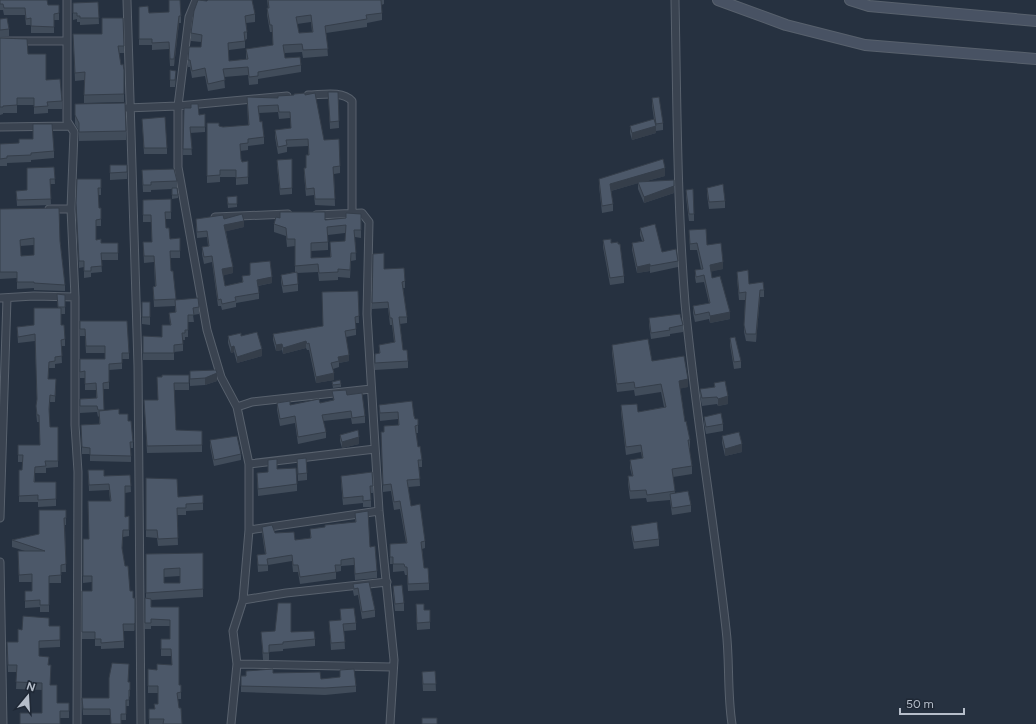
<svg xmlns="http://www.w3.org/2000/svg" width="1036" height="724" font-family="Figtree,sans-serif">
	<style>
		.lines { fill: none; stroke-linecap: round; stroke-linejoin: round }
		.street-casing { stroke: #58616d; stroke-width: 9 }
		.secondary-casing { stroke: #58616d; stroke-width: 12 }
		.street { stroke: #3a4350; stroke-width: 7 }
		.secondary { stroke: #485263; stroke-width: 10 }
		.wall { fill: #414c5a; fill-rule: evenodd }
		.shaded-wall { fill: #353e4a }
		.building { fill: #4c5869; stroke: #353e4a; fill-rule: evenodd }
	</style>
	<rect width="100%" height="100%" fill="#263140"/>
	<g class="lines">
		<defs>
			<path id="street" d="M67,0V121L74,132L71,209L75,297V425L78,472L77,724
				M127,0L138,366L141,724
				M196,0L189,17L178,106V167L207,330L221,377L237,407L249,464V530L243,600L233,631L237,664L231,724
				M675,0C677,101 677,202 685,303C695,412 714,520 726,629C730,661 727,692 732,724
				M0,41H67
				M308,95C321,95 342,90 352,101V213
				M126,108L178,106L287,96
				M0,127L70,126
				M49,209H71
				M316,215L362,213L369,222L367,314L379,511L394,660L390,724
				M215,217L288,214
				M0,298L34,296L75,297
				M237,407L252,402L371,389
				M249,464L375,449
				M0,518L7,298
				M249,530L379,511
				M0,562L3,724
				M243,600L286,593L387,582
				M237,664L392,667"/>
			<path id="secondary" d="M718,0L786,25L865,45L1036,59
				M850,0L869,6L1036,21"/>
		</defs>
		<use href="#street" class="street-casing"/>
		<use href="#secondary" class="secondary-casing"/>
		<use href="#street" class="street"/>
		<use href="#secondary" class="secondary"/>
	</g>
	<path class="wall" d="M0,0L48,5H59V20H54V33H31V25H26L25,15H4L3,10H0Z
		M267,0H384V4L381,5L382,13V20L367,23V27L326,33L328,56L303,58L302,52L285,53V58L301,65V72L258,79V84L249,85L248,75L224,77L225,88L208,91L205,76L192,78L190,67H188V60L201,47V42L191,41V33L194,11L255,14V22L246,23L247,32V39L245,40V48L229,50V61L246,59V49L273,45L272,32H270L267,15V8H268ZM311,22L312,32L299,33L297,24Z
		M98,2L99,24L80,25V22H77V19L73,20V3Z
		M139,7L149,13L169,12L181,16V23H179L174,66H170L169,49L152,50V45H139Z
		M123,18L124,53H119L121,65L124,70V102L84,103V80L75,81L73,34H102Z
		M0,19L9,29V36L0,37Z
		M0,38L28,54L46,80L62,101V109H48V113L34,114V105H17V113H3V114L0,115Z
		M170,70L176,78L175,87H170Z
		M328,92H338L339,128L330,129Z
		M305,95L324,140L340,166V173L334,174L335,206L315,205L314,195L306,196L304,175V168H306L308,155V146L287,147V152L278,154L275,137V130L291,128L290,118L279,119L278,112L259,113L260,122L264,137V144L248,146V150L240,151L241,159L242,162L248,161V184L236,185V177H220V182L207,183V123L223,127L248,125L247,97L278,98Z
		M652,98L663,123V130L656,131V126V133L632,140L630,133V126H655L652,106Z
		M75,104L126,131V140L79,141V131L75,124Z
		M191,104L199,115L205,114V132L190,133L192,155H183L184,108H191Z
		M142,119L167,148V154H144Z
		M0,144L54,151V158L31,160V162L7,163V166H0Z
		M292,159V194L280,195L277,166V160Z
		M110,165H127V179L110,180Z
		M54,167L55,184H50L51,205L17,206L16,191L27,190Z
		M142,170L177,181V188L178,195V198L172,199V189L151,190V192H143Z
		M665,176L643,182L674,193L644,203L638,189V183L611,191L613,204V211L602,213L599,186V179Z
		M101,179V195H98L99,208L101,219V226H96V240L101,243H118V260H101L102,272L91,273V277L84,278V267L79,268L76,209Z
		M707,188L725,201V208L709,209L707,195Z
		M686,190L694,214V221H689L686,197Z
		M227,197L237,204V207L228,208Z
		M171,199V219H165L166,228L170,239L180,238V258H170L171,271L176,300L199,307V314L193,315L194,322H188V337H185V340H183V351L174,352V360H143V336L162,337L170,325L169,313H175V306L154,307L153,287L155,286L154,262L144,263L143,242H152L151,222H143V200Z
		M0,209L60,241L65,285V291L34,290V288L17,289V278L0,279ZM34,245V255L21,256L20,246Z
		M361,214V238L355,237L356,260L351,261L350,278L338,277V280L319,281L318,272L297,273L298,284V291L283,293L281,282V275L295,272V246L287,247L286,236L274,232V224L280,218L325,220L346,218ZM345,233V241L330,242V257L311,258V251L328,250V235Z
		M196,219H224L244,227L226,231L233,273L223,275L225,286L242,282V276L272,283L258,286L259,293V299L236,303V307L222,310L221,306H218L212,262L204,264L202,254V247L208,246L207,237L197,238L196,225Z
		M640,228L662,252L678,261V267L650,273V271L637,273L632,250V243L642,241L640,235Z
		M689,230L707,245L723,269L711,271L712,278L730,319L710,323L709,319L695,322L693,313V306L709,303L704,282L696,283L695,277V270L701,269L697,250H690Z
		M603,240L611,243L624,276V283L610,285L603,247Z
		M373,254L384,269L405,281V288H403L407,317V323L400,324L403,350L408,361V368L375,370V354L379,353V345L394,342L392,325H390L388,308L372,309Z
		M737,272L749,284L764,290V297H760L756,342L746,341L744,332L745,300H739L737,279Z
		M358,291L359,323H356V335L346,337L349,361L339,363V367L333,369L334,380L316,383L309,350H307L306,348L283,354L282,350L276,351L273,340V334L323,326L322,292Z
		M57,294L65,295V314H61V325L65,339V346H61L62,363L55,364V368H49L48,379H56L55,402H50L49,413L50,427H58V467L46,468V473H35V482H56V506L38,507V502H19V470H22L23,462H18V445H40L39,422H37L36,412V406L37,400L35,341L18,343L17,327L34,325L58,308Z
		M142,302H150V325L142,324Z
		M649,318L683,325V332L670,334V336L651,339L649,325Z
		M80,321L129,353V359H122V369L109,370V389H103L104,410L119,414L128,421L133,442V448H131V462L90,461V454H82L81,425L99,424V416L98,417L97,412L80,413V399L96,398V390H85V378H80V359H105V353H86L85,336H80Z
		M228,336H241L262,356L237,363L234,352L231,353L228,343Z
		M730,338L741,361V368L734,369L730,345Z
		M612,345L652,361L688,387L680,388L685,422L690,440V448H689L692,466V474L673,477L675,493L691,505V512L672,515L670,500L647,502L646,498L630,499L628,484V476H632L630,468V460L642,458L641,452L626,455L621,413V405L638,412L664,407L661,392L635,396L634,390L617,392L612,353Z
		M190,371L217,381L205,385L190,386Z
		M189,375V390H174L176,430L202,431V452L147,453L144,400H158L157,377Z
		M332,382L341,384V387L333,388Z
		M714,383L728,404L718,406L717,404L702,406L700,396V389L714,387Z
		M332,391L347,395L365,416V423L352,424L351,418L323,421L326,432V438L298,444L295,423L280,426L277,410V403L290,405L320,403L333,400Z
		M379,405L414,416L418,425V433H416L418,447L422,460V467H419L420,486L408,487L411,506L425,541V548L422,549L424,568L429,583V590L408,591L407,575H405L404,571L393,572V564H390V544L406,543L400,509L394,510L391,491L383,492L381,440L384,432V426L398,425V419L380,421Z
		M704,417L723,424V431L706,434L704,424Z
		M340,435L359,444L342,448L340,441Z
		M722,436L742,452L725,456L722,443Z
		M210,440L241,454V460L214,466L210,446Z
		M297,459L307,473V480L298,481Z
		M277,469L297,484V491L258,496L257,473L268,472Z
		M88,470L104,476L130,475L131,492L125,493V517L129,516V536L123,537L122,549L125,566L130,591L135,629L134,631H124V648L101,649V646H95V639H82V591H92V582L83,583V539H89L110,501L109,490L89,491Z
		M341,476L373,486V493H371V507H363V503L343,505L341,483Z
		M146,478L178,497L203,503V510L186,511V515H177L178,545L158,546L157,538L146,537Z
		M66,510V525H65L66,572H61V583H49V612H40V607L25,608V591H32V582H19L18,551H25L12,547V540L39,534Z
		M355,513L370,547L377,571V578L355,580L354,565L341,566V571L336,572V579L300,584L298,572H293L292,561L268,565V571L258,572L257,555L265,554L262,533V527L275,533L295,540L310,538V529L325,527L355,522Z
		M631,526L659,539V546L634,549L631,533Z
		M203,553V597L151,600V607H179V685H181V699H178L179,708L182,724H149V709H154L158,704V693H148V669L157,670L172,665L171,656H161V639H170V626H151V629H145V598H146V554ZM180,576V583H164V577Z
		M369,582L375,610V617L362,619L358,595L354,596L353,591V584Z
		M393,586L404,603V611H395L393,593Z
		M340,609L356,623V630L344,631L345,649L331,650L329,621L341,620Z
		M424,610H430V629L417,630L416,611Z
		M49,626L60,640V647L39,648V656L49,665L50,685L57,703H69V718H60L42,690L16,689L17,672H8L7,649L18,642L22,630Z
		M261,632H291L315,639V646L283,649V651L269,652V660H263Z
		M340,670L356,686V692L325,695L241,692V676L273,673L321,679L340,677Z
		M435,671L436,691H423L422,672Z
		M128,682H130V696L129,697V706H126V720H121L110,715H83L82,698H109Z"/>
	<path class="shaded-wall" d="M179,16V23L174,66V59Z
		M176,71V78L175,87V80Z
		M656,126V133L632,140V133Z
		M665,168V176L610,191V184Z
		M674,186V193L644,203V197Z
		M244,221V227L224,232V225Z
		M723,262V269L710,272V265Z
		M650,264V271L637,273V267Z
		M233,267V273L222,276V269Z
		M272,277V283L257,286V280Z
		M760,290V297L756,342V334Z
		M730,312V319L710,323V316Z
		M306,341V348L283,354V348Z
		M282,344V350L276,351V345Z
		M234,346V352L231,353V347Z
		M262,349V356L237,363V357Z
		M349,355V361L339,363L338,357Z
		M217,373V381L205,385V378Z
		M334,373V380L316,383V377Z
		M688,379V387L679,389V381Z
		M728,396V404L718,406V399Z
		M359,437V444L342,448V442Z
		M742,444V452L725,456V449Z
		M135,623V629L134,631V624Z"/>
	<path class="building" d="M0,0H47L48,5H59V13L54,14V27L31,26V18L26,19L25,8H4L3,4H0Z
		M169,0H180L181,16H179L174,59H170L169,42L152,43V39H139V7L148,6L149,13L169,12Z
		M198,0L207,1L208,0H252L255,14L245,16L247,32H244L245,41L228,43L229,61L248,59L246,49L273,45L272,25H270L267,8H269L268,0H381L382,13L366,15L367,19L325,26L328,49L303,50L302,44L283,45L285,58L300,57L301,65L258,72V76L249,77L248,67L223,69L225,80L208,84L205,68L192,71L190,60H188L189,47H201L202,35L191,33L194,11ZM311,15L313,32L299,33L296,17Z
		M98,2L99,18H80V16H77V13H73V3Z
		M7,18L9,29L0,30V19Z
		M102,18H123L124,46H118L121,65L123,64L124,70V94L84,95L85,72L75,73L73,34H102Z
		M0,38L27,39L28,54H46V80L60,79L62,101L47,102L48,106L34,107V98H17V105L3,106V107H0Z
		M170,70L176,71L175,80H170Z
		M328,92H338L339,121L330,122Z
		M305,93V95L315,93L324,140L339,139L340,166L333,167L335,199H315L314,188L306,189L304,168H306V155H309L308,139L286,140L287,145L278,147L275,130L291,128L290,112H279L278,105L258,106L260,122L262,121L264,137L248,139V143L240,144L241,159L242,162L248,161V177L236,178V170H220V175L207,176V123H219V126L223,127L249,125L247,97L278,98V96L294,95V94Z
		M659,97L663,123L656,124L652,98Z
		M125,103L126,131L79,132V123L75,115V104Z
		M191,104H198L199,115L205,114V127H190L192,149H183L184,108H191Z
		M165,117L167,148H144L142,119Z
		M654,119L656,126L632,133L630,126Z
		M33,124H52L54,151L31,153V155L7,156V158L0,159V144L19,143V139H33Z
		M292,159V188L280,189L277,160Z
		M663,159L665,168L610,184L613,204L602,206L599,179Z
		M110,165H127V172L110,173Z
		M54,167L55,179H50L51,199L17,200L16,191L27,190V168Z
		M174,169L177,181L151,182V185H143L142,170Z
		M77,179H101V188H98L99,208H101V219L96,220V240L101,239V243H118V253H101L102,266L91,267V271H84V261H79L76,203Z
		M674,180V186L644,197L638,182Z
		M723,184L725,201L709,202L707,188Z
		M172,188H177L178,195H172Z
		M693,189L694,214H689L686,190Z
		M237,196V204H228L227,197Z
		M171,199V212H165L166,228H169L170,239L180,238V251H170L171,271H173L176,299L154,300L153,287L156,286L154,256H144L143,242H152L151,215H143V200Z
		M59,208L60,241L65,285L34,283V282H17V272H0V209ZM34,238V255L21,256L20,240Z
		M280,212H325V220L346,218V213L361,214V230H354L356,253H351L350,270L338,269V272L319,273L318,264L295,266V239H287L286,228L274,224L276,217L280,218ZM346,225L345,241L330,242L331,257L311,258V243L328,242L327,227Z
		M242,214L244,221L224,225L233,267L222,269L225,286L243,282L242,276L250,275V263L270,261L272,277L257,280L259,293L235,297L236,301L222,304L221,299L218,300L212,256L204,257L202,247L209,246L207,231L197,232L196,219L223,215L224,219Z
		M655,224L662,252L676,249L678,261L650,266V264L637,267L632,243L644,241L640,228Z
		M706,229L707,245L721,243L723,262L710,265L712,278L720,276L730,312L710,316L709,312L695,315L693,306L710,303L704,275L696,277L695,270L703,269L697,243L690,244L689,230Z
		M611,239V243L618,242V244H620L624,276L610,278L603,240Z
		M384,253V269L404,268L405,281L402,282L407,317H399L403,350H407L408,361L375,363V354L380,353L379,345L395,342L392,318H390L388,302L372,303L373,254Z
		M748,270L749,284L763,282L764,290H760L756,334H746L744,325L746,292L739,293L737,272Z
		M297,272L298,284L283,286L281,275Z
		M358,291L359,316L355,317L356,329L345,331L349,355L338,357L339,361L331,363L334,373L316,377L309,343L307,344L306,341L283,348L282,344L276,345L273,334L323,326L322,292Z
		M57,294L65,295V307H58Z
		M198,298L199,307L193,308L194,315H188V330H185V333H182L183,344L174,345V353H143V336L162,337V325H171L169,313L176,312L175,300Z
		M142,302H150V317H142Z
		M34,308H61V325H64L65,339L61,340L62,356L55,357V361L49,362L48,379H56L55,396L50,395L49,409L50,427H58V461H45L46,466L35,467L34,482H56V499L38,500V495L19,496V470H22L23,455H18V445H40L39,415H37L36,406L37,399L35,334L18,337L17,327L34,325Z
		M680,314L683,325L669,328L670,330L651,333L649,318Z
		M80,321H127L129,353H122V363L109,364V382L103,383L104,410H98L97,406H80V399L97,398L96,383L85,384V371L80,372V359H105V346H86L85,329H80Z
		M257,332L262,349L237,357L234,346L231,347L228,336L241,333V336Z
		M735,337L741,361L734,362L730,338Z
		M648,339L652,361L684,356L688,379L679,381L685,422L686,421L690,440H688L692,466L672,469L675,491L647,495L646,490L630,491L628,476H633L630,460L643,458L641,445L626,447L621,405L637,404L638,412L666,407L661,384L635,388L634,382L617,384L612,345Z
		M216,370L217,373L205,378L190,379V371Z
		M162,375H189V383H174L176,430L202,431V445L147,446L144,400H158L157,377H162Z
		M340,380L341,384L333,385L332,382Z
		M725,381L728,396L718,399L717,397L702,398L700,389L715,387L714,383Z
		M346,390L347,395L362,393L365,416L352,418L351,411L322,415L326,432L298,437L295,416L280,419L277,403L290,401V405L319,399L320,403L334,400L332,391Z
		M412,401L414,416L415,419H418V425L415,426L418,447L420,446L422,460H418L420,479L407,480L411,506L420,504L425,541L421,542L424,568H428L429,583L408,584L407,567H405L404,564H393V557H390V544L407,543L400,501L394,502L391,484L383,485L381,432H384V426L399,425L398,412L380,413L379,405Z
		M119,409V414H128V421H131L133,442H130L131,456L90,455V448L82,447L81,425L100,424L99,411Z
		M721,413L723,424L706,427L704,417Z
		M358,430L359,437L342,442L340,435Z
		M739,432L742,444L725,449L722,436Z
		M237,436L241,454L214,460L210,440Z
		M306,458L307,473L298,474L297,459Z
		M277,459V469L296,468L297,484L258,489L257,473L268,472V460Z
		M88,470H104V476L130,475L131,486H125V517L129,516V530H123L122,548L125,566H128L130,591H133V598H135V623L134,624H123L124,641L101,643V639H95V632H82V591H92V576H83V539H89L88,501H111L109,484L89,485Z
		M372,472L373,486H370L371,500L363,501V496L343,498L341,476Z
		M146,478L177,479L178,497L203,495V503L186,504V508H177L178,538L158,539L157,530H146Z
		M688,491L691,505L672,508L670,494Z
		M39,510H66V518H64L66,564L61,565V575L49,576V605H40V600L25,601V591H32V574L19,575L18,551H45L12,540L39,534Z
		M368,511L370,547L375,546L377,571L355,574L354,558L341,560V565H335L336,572L300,577L298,565H293L292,555L267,559L268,565H258L257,555L266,554L262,527L272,525L275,533L294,532L295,540L311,538L310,529L325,527V525L356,522L355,513Z
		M657,522L659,539L634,542L631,526Z
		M203,553V589L146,593V554ZM180,568V583H164V569Z
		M369,582L375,610L362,612L358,588L354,589L353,584Z
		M402,585L404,603L395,604L393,586Z
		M145,598L151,599V607H179V685H181V692L177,693L179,708H181L182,724H163L164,719H149V709H155L154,704H158V686H148V669L157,670V664L172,665L171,649H161V639H170V620L151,619V623H145Z
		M278,603H291V632L314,631L315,639L283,642V644L269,645V653H263L261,632L275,631Z
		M416,604H424V610H430V622L417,623Z
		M354,608L356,623L343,624L345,642L331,643L329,621L341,620L340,609Z
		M23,616L49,618V626H60V640L39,641V656L49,657L48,665H51L50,685H57V703H69V711H60V724H20V713H42V683L16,682L17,665H8L7,642H18V629L22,630Z
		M112,663L129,664L128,682H130V690H129V700H126V714H121V724H111L110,709H83L82,698H109V678Z
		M273,669V673L320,672L321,679L340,677V670L354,669L356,686L325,688L241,686V676H246V671Z
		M435,671L436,684H423L422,672Z
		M422,718H437V724H422Z"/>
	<g transform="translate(28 696) rotate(18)" stroke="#1f2835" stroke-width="3" paint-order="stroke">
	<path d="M0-3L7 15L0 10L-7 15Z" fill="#b6beca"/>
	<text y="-6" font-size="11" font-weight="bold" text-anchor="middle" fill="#b6beca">N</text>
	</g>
	<path d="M900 708v6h64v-6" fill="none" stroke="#b6beca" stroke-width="2"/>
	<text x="906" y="708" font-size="12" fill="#b6beca" stroke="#1f2835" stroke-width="3" paint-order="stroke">50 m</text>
</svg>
